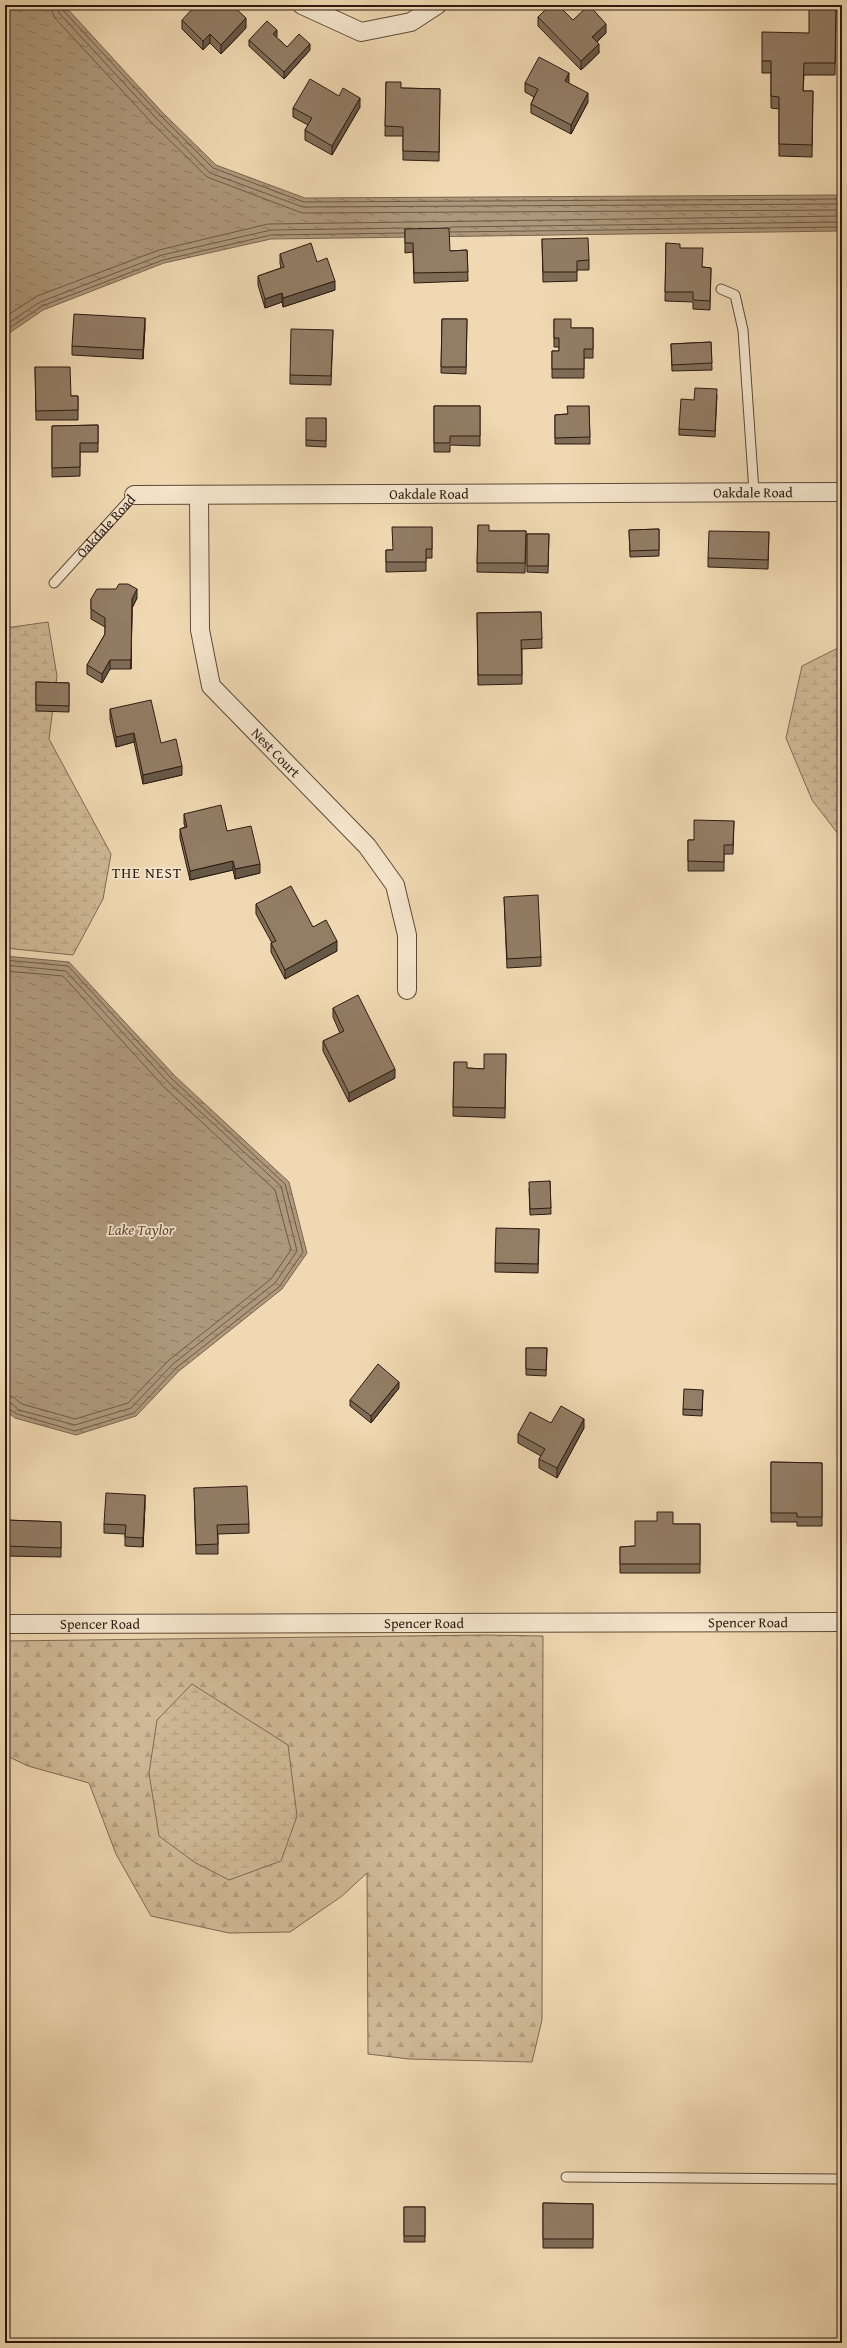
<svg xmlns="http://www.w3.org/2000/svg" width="847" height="2348" font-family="'Gentium Book Plus',serif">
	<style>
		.forest { fill: url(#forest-firs); stroke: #7e6a54 }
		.wetland { fill: url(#wetland-marsh); stroke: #7e6a54 }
		.water { fill: url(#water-ripples); stroke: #796651 }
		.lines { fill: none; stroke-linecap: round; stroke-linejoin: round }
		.shore { stroke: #6c5946; stroke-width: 1 }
		.lane-casing { stroke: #5d4a39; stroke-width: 11 }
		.street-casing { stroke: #5d4a39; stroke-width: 20 }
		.lane { stroke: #f5e6cd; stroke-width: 9 }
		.street { stroke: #f5e6cd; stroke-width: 18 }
		.wall { fill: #7e6c57; stroke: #2c1a11 }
		.shaded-wall { fill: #665847; stroke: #2c1a11 }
		.building { fill: #927d65; stroke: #2c1a11 }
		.labels { text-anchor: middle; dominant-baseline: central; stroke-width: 3.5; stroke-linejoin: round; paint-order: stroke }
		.street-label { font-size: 14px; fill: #2c1a11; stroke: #f5e6cd }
		.neighbourhood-label { font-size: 15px; letter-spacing: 1px; fill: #2c1a11; stroke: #f5e6cd }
		.water-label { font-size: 15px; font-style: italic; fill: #604c3b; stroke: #f5e6cd }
	</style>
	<defs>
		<pattern id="forest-firs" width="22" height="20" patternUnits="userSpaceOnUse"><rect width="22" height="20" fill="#cfb997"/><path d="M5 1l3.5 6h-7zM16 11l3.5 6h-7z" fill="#b29e81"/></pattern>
		<pattern id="wetland-marsh" width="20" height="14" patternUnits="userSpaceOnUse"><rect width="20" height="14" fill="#cfb997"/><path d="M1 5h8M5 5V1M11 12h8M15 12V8" fill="none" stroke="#b29e81"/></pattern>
		<pattern id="water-ripples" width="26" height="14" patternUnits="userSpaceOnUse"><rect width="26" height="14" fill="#ad987b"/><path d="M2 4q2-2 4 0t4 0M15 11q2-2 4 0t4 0" fill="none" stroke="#8d7b63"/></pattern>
	</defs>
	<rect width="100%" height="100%" fill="#f0d9b2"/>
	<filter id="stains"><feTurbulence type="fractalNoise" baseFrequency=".005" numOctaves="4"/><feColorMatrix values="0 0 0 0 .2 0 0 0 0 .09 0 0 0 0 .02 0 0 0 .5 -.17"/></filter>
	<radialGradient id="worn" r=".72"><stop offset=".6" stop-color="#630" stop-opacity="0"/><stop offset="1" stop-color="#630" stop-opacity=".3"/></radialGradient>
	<path class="forest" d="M486,1635L543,1636L542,2020L532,2062L409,2059L368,2054L367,1873L342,1896L290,1932L229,1933L151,1916L116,1854L89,1783L28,1766L5,1755V1641Z"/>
	<path class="wetland" d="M48,622L57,676L49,739L111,854L103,899L73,955L5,948V628Z
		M842,646V839L812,800L786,738L802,666Z
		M192,1684L288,1745L297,1816L281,1861L229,1880L194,1862L159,1836L149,1773L157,1720Z
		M53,2338L87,2343H45Z"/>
	<path class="water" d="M5,5H64L162,112L216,165L305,198L842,195V231L271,239L164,263L43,310L5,336Z
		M5,956L69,962L175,1076L289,1182L307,1253L282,1289L179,1371L136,1416L76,1435L15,1418L5,1410Z"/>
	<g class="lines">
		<path class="shore" d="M50,5L54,17L151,122L207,177L302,213L842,210
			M56,5L59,13L156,118L210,173L303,207L842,204
			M61,5L62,9L159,114L213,168L304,202L842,199
			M450,227L842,222
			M450,232L842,227
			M5,317L37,296L159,250L268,224L842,216
			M5,325L40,302L162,255L271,230L412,228
			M5,331L42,306L163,260L271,235L404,233
			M5,960L68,966L172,1079L285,1184L303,1252L279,1287L176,1368L134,1413L75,1431L17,1414L5,1407
			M5,965L66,971L169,1083L281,1186L297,1251L275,1283L173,1364L131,1408L75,1425L19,1410L11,1403L5,1402
			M5,971L63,976L164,1087L275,1190L291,1250L271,1279L169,1360L128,1403L75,1419L22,1404L13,1397L5,1396"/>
		<defs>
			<g id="lane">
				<path d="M721,289L735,295L743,330L754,492"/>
				<path id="s1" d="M54,583L134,495"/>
				<path d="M566,2177L842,2179"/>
			</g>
			<g id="street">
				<path d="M302,5L361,32L411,22L437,5"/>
				<path id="s2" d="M134,495L842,492"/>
				<path id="s3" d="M199,496L200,630L211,686L367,846L395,885L407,935V990"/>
				<path id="s4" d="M5,1624L842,1622"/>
			</g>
		</defs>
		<use href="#lane" class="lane-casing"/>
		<use href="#street" class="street-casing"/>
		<use href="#lane" class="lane"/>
		<use href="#street" class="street"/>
	</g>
	<path class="wall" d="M836,5L835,75H804L803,91H813L812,157L779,156V109L771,108V73H762V61L809,33Z
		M538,17L573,20L606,33L597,42L599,53L581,70L538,26Z
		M182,20L246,28L221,54L210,43L203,50L182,29Z
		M276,37L287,47L310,50L284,79L249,46V40L277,37Z
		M386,82L401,88L440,89L439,161L403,160V136H385Z
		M525,83H569L588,102L571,134L531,113V104L534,97L525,92Z
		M339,96L360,107L332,155L305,140V130L308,125L293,117V108Z
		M405,229L450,251L467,250L468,281L414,283L413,252L405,253Z
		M542,239L589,260V270H577V281L543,282Z
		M666,243L680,248L703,267L711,268L710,310L693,309V302L665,301Z
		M280,254L317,262L335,290L283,307L282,302L265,308L258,285V276L281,268L280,263Z
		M442,319H467L466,374L441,373Z
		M554,319L571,328H593V358H584V378H552V351H559V347H554Z
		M145,327L143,359L72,355V346Z
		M333,330L331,385L290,384V375Z
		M711,342L712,370L672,371L671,344Z
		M35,367L71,396H78V420H36Z
		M717,395L715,437L679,435V429L694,400Z
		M434,406H480V446L450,445V452H434Z
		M589,406L590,444H555V415L567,414Z
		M326,418V447L306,446V440Z
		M98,425V452H80V476L52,477V426Z
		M478,525L489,531H526L525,573L477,572Z
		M432,527V558H426V571L386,572V550H392Z
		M659,529V556L630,557L629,530Z
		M769,532L768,569L708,567V558Z
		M527,534H549L548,573L527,572Z
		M137,598L132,608L131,669H110L102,683L87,674V665L105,634V627L91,619V599Z
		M541,612L542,648L522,649V684L478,685L477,613Z
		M36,682L69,683V712L36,711Z
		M110,709L182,775L143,784L134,742L116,747L110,719Z
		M184,814L227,831L260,873L235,879L233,870L190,880L180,838V829L185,827L184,823Z
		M734,821L733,854H724V871H688V840H694Z
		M504,897L541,957V966L507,968Z
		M256,904L313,927L337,951L285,979L271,952V943H272L256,914Z
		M333,1008L395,1078L349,1102L323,1051V1041L340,1033L333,1017Z
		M506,1054L505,1118L453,1116L454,1062L467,1068L484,1069Z
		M550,1181L551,1214L530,1215L529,1188Z
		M539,1229L538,1273L495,1272V1263Z
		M526,1348H547L546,1376L526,1375Z
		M399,1388L371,1423L350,1406V1400Z
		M703,1390L702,1416L683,1415V1409Z
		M551,1423L584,1428L557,1478L539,1468V1459L541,1456L518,1443V1434Z
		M771,1462L822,1463V1526H797V1522H771Z
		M194,1488L249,1524V1533L218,1534V1554H196Z
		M145,1505L143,1547L125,1546V1534L104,1533V1524Z
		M5,1520L61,1522V1557L5,1556Z
		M673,1524H700V1573H620V1547L635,1546Z
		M543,2203L593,2204V2248H543Z
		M404,2207H425V2242H404Z"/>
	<path class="shaded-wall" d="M657,5H668L657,8Z
		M246,18V28L221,54V45Z
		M606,24V33L592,46V37Z
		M277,30V37L273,41V34Z
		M210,34V43L203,50V41Z
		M310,44V50L284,79V72Z
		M599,44V53L581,70V61Z
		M569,73V82L565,90V81Z
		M588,93V102L571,134V125Z
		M360,98V107L332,155V146Z
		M335,281V290L283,307V298Z
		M282,293V302L265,308V299Z
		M145,318V327L143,359V350Z
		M137,589V598L132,608L131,669L132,599Z
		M110,660V669L102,683V674Z
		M134,733V742L116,747V737Z
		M182,766V775L143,784V775Z
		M233,861V870L190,880V871Z
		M260,864V873L235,879V869Z
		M337,941V951L285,979V970Z
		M395,1069V1078L349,1102V1093Z
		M399,1382V1388L371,1423V1416Z
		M584,1419V1428L557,1478V1468Z
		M145,1495V1505L143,1547V1538Z"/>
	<path class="building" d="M196,5H232L246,18L221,45L210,34L203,41L182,20Z
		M550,5H558L573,20L589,5L606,24L592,37L599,44L581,61L538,17Z
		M809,5H836L835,63H804L803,91H813L812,145L779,144V97L771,96V61H762V32L809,33Z
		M267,21L277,30L273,34L287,47L299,34L310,44L284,72L249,40Z
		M539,57L569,73L565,81L588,93L571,125L531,104L538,89L525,83Z
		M310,79L339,96L343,88L360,98L332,146L305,130L312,118L293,108Z
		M386,82H401V88L440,89L439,152L403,151V127L385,126Z
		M449,228L450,251L467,250L468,272L414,273L413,243H405V229Z
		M588,238L589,260L577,261V272H543L542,239Z
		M311,243L317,262L327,258L335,281L283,298L282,293L265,299L258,276L284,267L280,254Z
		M666,243L680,244V248H703L702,267L711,268L710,301L693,300V292H665Z
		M74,314L145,318L143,350L72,346Z
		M442,319H467L466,367H441Z
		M554,319H571V328H593V349H584V369H552V351H559V338H554Z
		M291,329L333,330L331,376L290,375Z
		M711,342L712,363L672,365L671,344Z
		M35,367H70L71,396H78V410L36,411Z
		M695,388L717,389L715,431L679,429L681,399L694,400Z
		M434,406H480V436H450V443H434Z
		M567,406H589L590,437L555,438V415L568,414Z
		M306,418H326V441L306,440Z
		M98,425V443H80V467L52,468V426Z
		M478,525H489V531H526L525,563H477Z
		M392,527H432V549H426V562H386V550H393Z
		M659,529V550L630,551L629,530Z
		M709,531L769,532L768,560L708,558Z
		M527,534H549L548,566H527Z
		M119,584H128L137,589L132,599L131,660H110L102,674L87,665L105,634V618L91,609V599L97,589H116Z
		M541,612L542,639L521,640L522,675H478L477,613Z
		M36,682L69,683V706L36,705Z
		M151,700L161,743L176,739L182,766L143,775L134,733L116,737L110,709Z
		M221,805L227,831L251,826L260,864L235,869L233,861L190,871L180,829L187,827L184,814Z
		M694,820L734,821L733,845H724V862L688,861V840H694Z
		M291,886L313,927L326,920L337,941L285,970L271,943L276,941L256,904Z
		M538,895L541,957L507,959L504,897Z
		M358,995L395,1069L349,1093L323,1041L344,1031L333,1008Z
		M484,1054H506L505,1108L453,1107L454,1062H467V1068L484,1069Z
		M550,1181L551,1208L530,1209L529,1182Z
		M496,1228L539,1229L538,1264L495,1263Z
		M526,1348H547L546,1370L526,1369Z
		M378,1364L399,1382L371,1416L350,1400Z
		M684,1389L703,1390L702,1410L683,1409Z
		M561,1406L584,1419L557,1468L539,1459L545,1449L518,1434L530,1412L551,1423Z
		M771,1462L822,1463V1517H797V1513H771Z
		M247,1486L249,1524L217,1525L218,1544L196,1545L194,1488Z
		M106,1493L145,1495L143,1538L125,1537L126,1525L104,1524Z
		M657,1512H673V1524H700V1564H620V1547L635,1546V1521H657Z
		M5,1520L61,1522V1548L5,1546Z
		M543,2203L593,2204V2239H543Z
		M404,2207H425V2236H404Z"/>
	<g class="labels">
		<g class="street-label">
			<text stroke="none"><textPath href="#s2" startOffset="619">Oakdale Road</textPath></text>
			<text stroke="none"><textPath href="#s2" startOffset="295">Oakdale Road</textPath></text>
			<text stroke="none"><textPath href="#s1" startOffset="77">Oakdale Road</textPath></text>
			<text stroke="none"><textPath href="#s3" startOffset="284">Nest Court</textPath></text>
			<text stroke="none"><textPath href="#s4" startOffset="743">Spencer Road</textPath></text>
			<text stroke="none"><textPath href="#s4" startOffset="95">Spencer Road</textPath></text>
			<text stroke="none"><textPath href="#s4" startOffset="419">Spencer Road</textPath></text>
		</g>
		<g class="neighbourhood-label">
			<text x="147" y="872">THE NEST</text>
		</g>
		<g class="water-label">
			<text x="141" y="1229">Lake Taylor</text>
		</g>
	</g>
	<rect width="847" height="2348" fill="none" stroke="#f0d9b2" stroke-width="20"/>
	<rect x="6" y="6" width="835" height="2336" fill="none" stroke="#2c1a11" stroke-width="2"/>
	<rect x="10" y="10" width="827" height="2328" fill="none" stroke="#2c1a11"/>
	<rect width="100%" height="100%" filter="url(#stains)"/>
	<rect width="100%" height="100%" fill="url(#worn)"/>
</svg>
